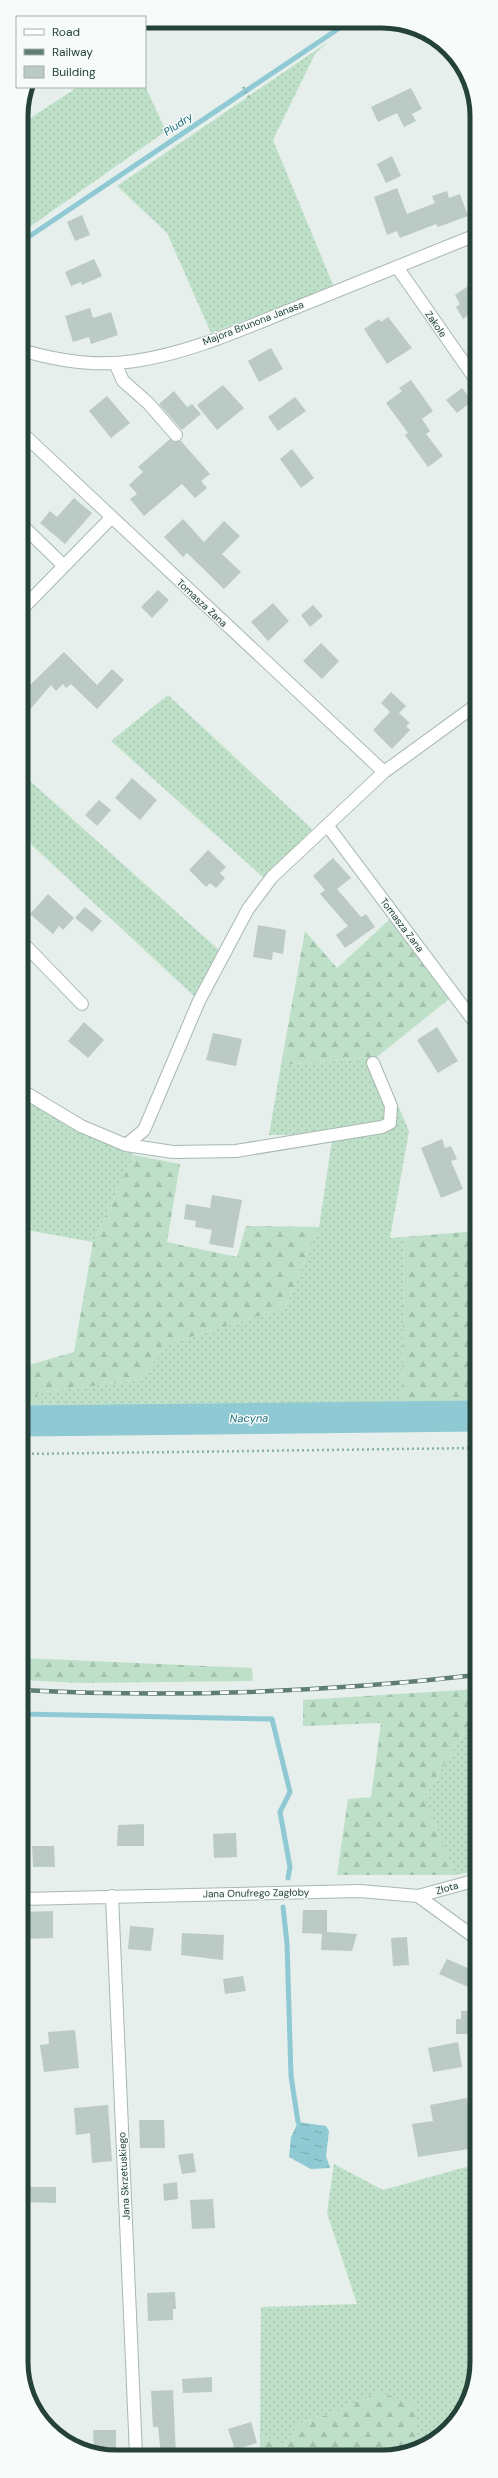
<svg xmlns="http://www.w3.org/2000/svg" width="498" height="2478" font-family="'DM Sans',sans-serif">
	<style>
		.grass { fill: url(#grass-dots) }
		.forest { fill: url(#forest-firs) }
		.water { fill: url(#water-ripples) }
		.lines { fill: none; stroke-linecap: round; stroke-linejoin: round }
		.stream { stroke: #8ec9d4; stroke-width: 5 }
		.river { stroke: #8ec9d4; stroke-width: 31 }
		.building { fill: #bbcac4 }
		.minor-casing { stroke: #a8b8b2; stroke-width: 14 }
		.path { stroke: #86b3a5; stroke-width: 2.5; stroke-dasharray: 2 3; stroke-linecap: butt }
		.minor { stroke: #fff; stroke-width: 12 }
		.rail-casing { stroke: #5f7d75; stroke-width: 4.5 }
		.rail { stroke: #f7fbf9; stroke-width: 3; stroke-dasharray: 9; stroke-linecap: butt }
		.labels { text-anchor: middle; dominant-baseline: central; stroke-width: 3; stroke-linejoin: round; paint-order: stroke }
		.street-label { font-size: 10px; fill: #24423a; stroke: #f7fbf9 }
		.water-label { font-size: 11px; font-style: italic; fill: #1c6f80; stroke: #f7fbf9 }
		.rim { fill: none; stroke: #24423a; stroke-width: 5 }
	</style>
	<defs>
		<pattern id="grass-dots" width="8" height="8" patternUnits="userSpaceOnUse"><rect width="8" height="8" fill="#bfe0c8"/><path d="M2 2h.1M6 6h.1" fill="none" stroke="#a4c1ad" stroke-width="1.8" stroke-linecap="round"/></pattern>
		<pattern id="forest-firs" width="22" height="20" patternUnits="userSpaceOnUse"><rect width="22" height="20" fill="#bfe0c8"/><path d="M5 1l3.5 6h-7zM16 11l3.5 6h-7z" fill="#a4c1ad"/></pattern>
		<pattern id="water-ripples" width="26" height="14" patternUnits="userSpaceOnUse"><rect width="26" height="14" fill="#8ec9d4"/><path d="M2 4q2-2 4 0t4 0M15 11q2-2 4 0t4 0" fill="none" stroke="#74a5ad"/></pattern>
	</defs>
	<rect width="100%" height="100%" fill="#e6efeb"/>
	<path class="grass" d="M328,42L315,54L273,140L334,287L211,333L167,233L117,186Z
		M145,86L166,131L21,233V124L78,87Z
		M168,695L312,829L264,878L111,741Z
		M21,773L220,951L194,996L21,835Z
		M377,1057L409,1131L390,1238L404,1237L402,1406L39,1407L37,1393L140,1380L168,1344L285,1308L319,1227L333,1134L269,1135L281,1065Z
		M21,1099L134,1155L93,1242L21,1229Z
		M477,1711V1871L455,1875L424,1798Z
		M334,2164L383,2190L477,2164V2368C475,2377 473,2389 470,2398C461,2419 439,2442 418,2449L416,2443L330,2414L299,2423L284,2445L260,2434L261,2307L357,2304L327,2213Z"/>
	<path class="forest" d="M390,919L449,999L377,1057L281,1065L305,931L337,968Z
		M134,1155L180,1164L167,1242L237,1257L246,1226L319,1227L285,1308L168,1344L140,1380L37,1393L39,1407H22V1367L74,1352L93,1242Z
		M477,1231V1406H402L404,1237Z
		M22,1658L252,1668L253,1681L80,1683L22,1680Z
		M477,1689V1711L424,1798L455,1875H337L348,1799L371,1797L381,1723L303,1726V1700Z
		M378,2392L414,2403L418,2449L394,2456H260V2434L284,2445L299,2423L330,2414Z"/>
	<path class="water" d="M298,2122L326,2126L329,2131L326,2156L330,2168L311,2169L289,2157L291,2137Z"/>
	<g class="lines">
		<path class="stream" d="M21,242L347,23
			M22,1714L272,1719L290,1792L280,1812L290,1867L288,1878
			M283,1907L287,1943L291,2076L298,2122"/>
		<path class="river" d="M22,1421L477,1416"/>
	</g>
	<path class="building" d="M411,88L422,109L412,114L416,121L404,127L397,113L378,122L371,107Z
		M392,156L401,176L386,183L377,164Z
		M397,188L407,214L435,203L432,196L447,191L449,198L460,194L468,216L438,227L436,224L400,238L397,231L387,235L374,197Z
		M82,215L90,235L75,241L67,222Z
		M94,259L102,276L82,285L81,282L71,286L65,272Z
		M476,281V310L463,319L456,307L460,304L455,295Z
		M90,308L93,318L111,312L118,335L91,344L89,337L73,342L65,316Z
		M388,317L412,348L387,364L364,329L379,319L381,322Z
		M271,348L283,369L259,382L248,361Z
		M411,380L433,411L422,419L430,431L426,434L443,456L428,467L405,435L408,433L386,403L402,391L399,388Z
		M223,385L244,408L217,430L197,405Z
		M462,388L472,401L457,413L446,400Z
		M174,391L187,407L192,404L201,414L182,430L159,404Z
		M107,396L130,423L111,438L89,411Z
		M295,397L306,411L278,431L268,417Z
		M170,439L174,442L181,441L210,474L201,481L207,488L195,498L182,484L144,516L130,499L137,494L129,485L143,472L138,467Z
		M292,449L314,478L301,488L280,459Z
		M74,498L92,513L65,544L40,523L50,511L57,517Z
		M183,519L204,542L224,521L240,536L222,554L241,572L224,589L187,553L183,557L164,537Z
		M158,590L169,600L152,618L141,607Z
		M273,603L289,621L268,641L251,622Z
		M313,605L323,616L310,627L301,615Z
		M321,643L339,661L322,679L303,661Z
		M64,652L97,685L112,669L124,680L97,709L71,684L66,688L63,684L56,691L51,685L21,720V679L29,686Z
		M391,692L406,706L399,713L410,723L406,726L410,730L392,749L373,730L390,712L381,703Z
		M132,778L157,800L140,820L115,798Z
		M99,800L111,810L97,826L85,815Z
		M208,850L226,867L220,873L225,878L216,888L210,883L206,887L189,870Z
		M333,858L351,878L337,889L361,917L366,914L375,927L345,948L336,935L348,926L320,894L325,890L313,876Z
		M48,894L74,918L63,930L59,926L53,934L30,914Z
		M85,907L102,921L92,932L75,918Z
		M258,925L286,930L283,954L273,952L272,960L253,957Z
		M84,1022L104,1040L88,1058L68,1041Z
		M437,1027L458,1061L438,1073L417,1040Z
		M213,1033L242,1039L236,1066L206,1060Z
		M442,1139L445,1148L451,1146L457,1159L451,1161L463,1189L441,1198L421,1148Z
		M212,1195L242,1200L233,1248L209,1244L212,1230L195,1227L196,1221L184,1219L186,1204L210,1208Z
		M144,1824V1846H117L118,1825Z
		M236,1833L237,1857L214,1858L213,1834Z
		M32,1846H54L55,1867H33Z
		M303,1910H327V1932L357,1934L352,1951L321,1950L322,1934L302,1933Z
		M53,1911V1938L22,1939V1912Z
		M130,1926L154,1928L151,1951L128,1949Z
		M182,1933L224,1935L223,1960L181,1955Z
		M407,1937L409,1965L393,1966L391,1938Z
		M447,1959L477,1972V1991L439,1974Z
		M243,1976L246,1991L225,1994L223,1979Z
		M477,2010V2034H456V2019H461V2011Z
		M75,2030L79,2068L44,2072L40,2045L49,2044L48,2032Z
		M458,2042L462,2067L433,2072L428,2048Z
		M467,2098L475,2148L418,2157L412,2124L433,2121L430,2105Z
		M108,2105L112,2161L92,2163L90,2133L76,2135L74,2108Z
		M139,2120H164L165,2148H140Z
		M193,2153L196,2172L182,2174L178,2155Z
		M177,2182L178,2199L164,2201L163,2184Z
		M24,2187H56V2203L24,2202Z
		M213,2199L215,2228L192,2229L190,2200Z
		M175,2292L176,2309H173V2320L148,2321L147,2293Z
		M212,2377V2392L183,2393L182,2379Z
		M173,2390L176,2455H161L158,2427H153L151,2391Z
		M251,2422L257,2443L235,2450L228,2429Z
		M93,2430H116V2455L94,2453Z"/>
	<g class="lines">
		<defs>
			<path id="minor" d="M397,267L476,380
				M21,350C58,361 97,367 135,361C189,353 240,330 290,310C352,285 414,260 476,235
				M115,363L123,381L148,403L176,435
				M21,432L384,772
				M23,526L64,566
				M21,610L111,518
				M327,825L476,1024
				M21,941L82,1004
				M21,1090L81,1126L126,1145L144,1130L199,1001L248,909L272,877L384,772L476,705
				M126,1145L173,1152L236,1151L382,1127L390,1123L391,1106L373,1063
				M112,1896L136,2455
				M418,1896L477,1880
				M22,1899L360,1891L418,1896L477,1939"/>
		</defs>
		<use href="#minor" class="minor-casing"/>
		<path class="path" d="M243,87L249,97
			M22,1454L477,1448"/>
		<use href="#minor" class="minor"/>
		<defs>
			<path id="rail" d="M22,1690C173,1698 326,1692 477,1675"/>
		</defs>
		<use href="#rail" class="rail-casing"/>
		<use href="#rail" class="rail"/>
	</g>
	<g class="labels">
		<g class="street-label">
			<text transform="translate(253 323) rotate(-21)">Majora Brunona Janasa</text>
			<text transform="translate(436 324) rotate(55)">Zakole</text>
			<text transform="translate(202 603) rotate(43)">Tomasza Zana</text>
			<text transform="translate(402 925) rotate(53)">Tomasza Zana</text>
			<text transform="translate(447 1888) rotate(-16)">Złota</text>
			<text transform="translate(256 1893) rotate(-1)">Jana Onufrego Zagłoby</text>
			<text transform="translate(124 2176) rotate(-93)">Jana Skrzetuskiego</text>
		</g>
		<g class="water-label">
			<text transform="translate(178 124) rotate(-34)">Pludry</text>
			<text transform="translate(249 1418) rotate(-1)">Nacyna</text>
		</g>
	</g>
	<path d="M0 0H498V2478H0ZM116 28H382A88 88 0 0 1 470 116V2362A88 88 0 0 1 382 2450H116A88 88 0 0 1 28 2362V116A88 88 0 0 1 116 28Z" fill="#f7fbf9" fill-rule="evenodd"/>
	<path class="rim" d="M116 28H382A88 88 0 0 1 470 116V2362A88 88 0 0 1 382 2450H116A88 88 0 0 1 28 2362V116A88 88 0 0 1 116 28Z"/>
	<rect x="16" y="16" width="130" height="72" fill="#f7fbf9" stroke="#a3b1ad"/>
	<rect x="24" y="29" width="20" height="6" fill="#ffffff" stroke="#a3b1ad"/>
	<text x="52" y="36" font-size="12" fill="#24423a">Road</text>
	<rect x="24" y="49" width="20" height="6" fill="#5f7d75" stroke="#a3b1ad"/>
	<text x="52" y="56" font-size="12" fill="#24423a">Railway</text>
	<rect x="24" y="66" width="20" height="12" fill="#bbcac4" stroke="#a3b1ad"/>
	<text x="52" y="76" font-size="12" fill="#24423a">Building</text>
</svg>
